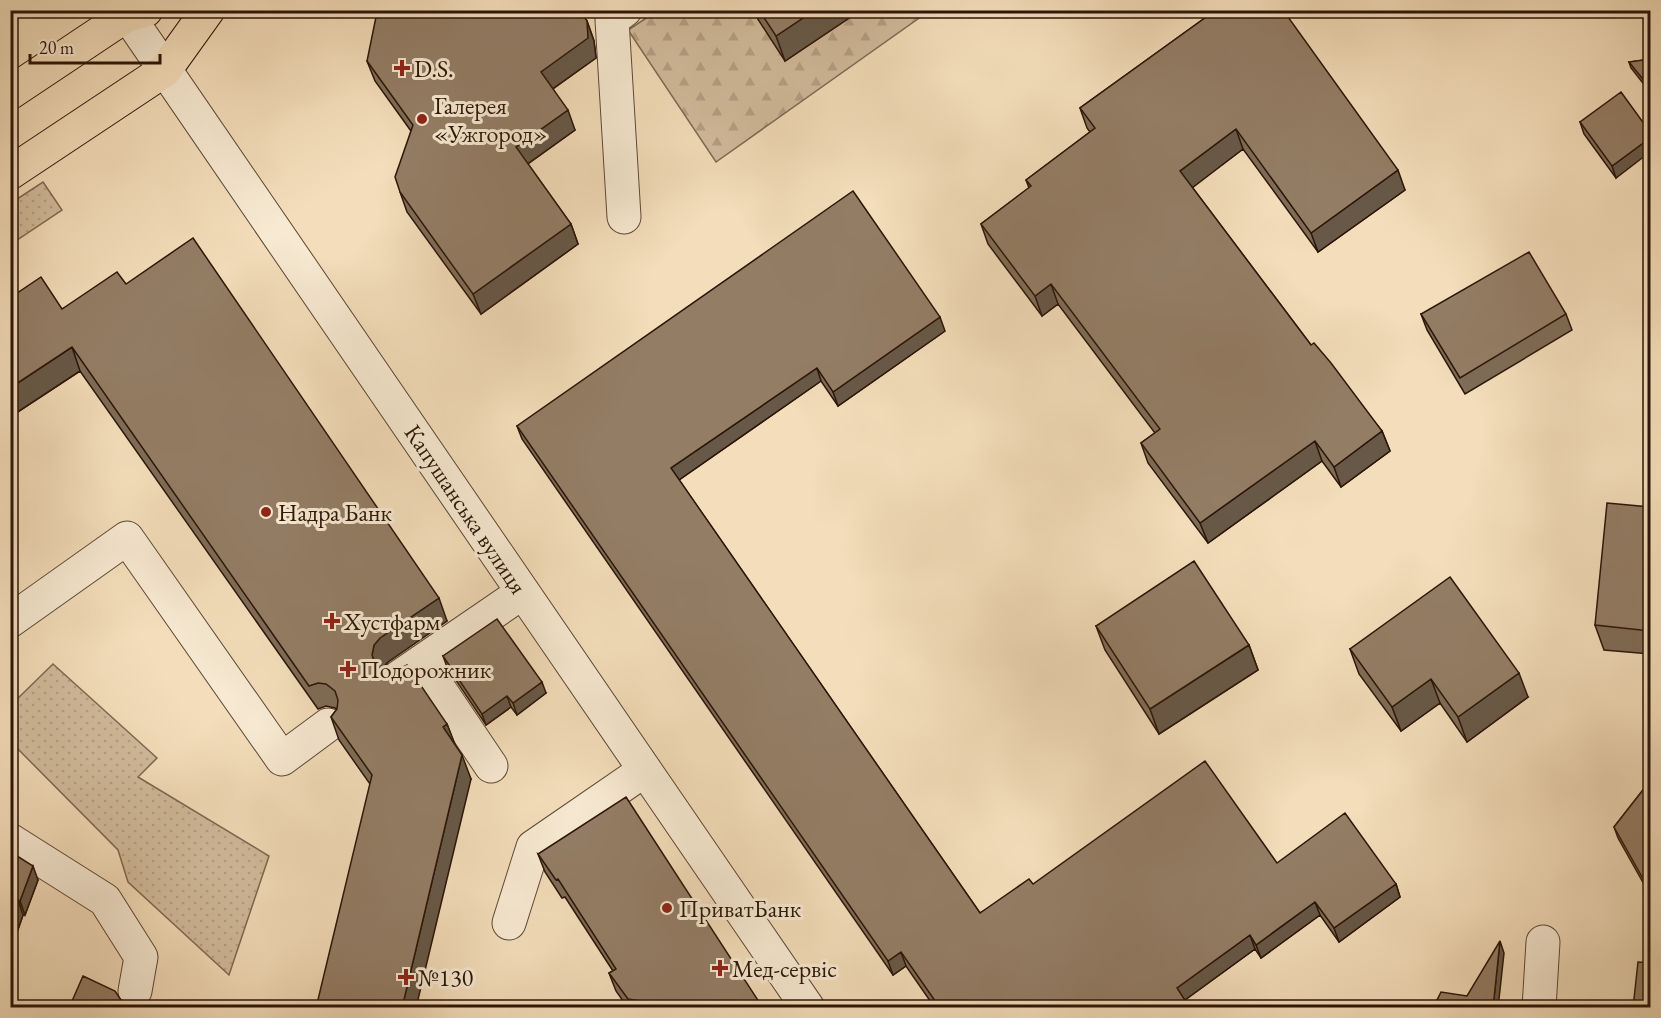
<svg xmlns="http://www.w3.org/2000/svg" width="1661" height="1018" font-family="'EB Garamond',serif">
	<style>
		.grass { fill: url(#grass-dots); stroke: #7e6852; stroke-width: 1.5 }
		.forest { fill: url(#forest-firs); stroke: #7e6852; stroke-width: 1.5 }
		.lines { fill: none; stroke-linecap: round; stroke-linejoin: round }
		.minor-casing { stroke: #5d4734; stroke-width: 35 }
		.major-casing { stroke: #2b1508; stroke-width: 35 }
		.minor { stroke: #f7e9d2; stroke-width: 33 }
		.major { stroke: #f3ddba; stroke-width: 33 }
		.wall { fill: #7e6c57; stroke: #2b1508; stroke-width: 1.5 }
		.shaded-wall { fill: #675847; stroke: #2b1508; stroke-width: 1.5 }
		.building { fill: #937d65; stroke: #2b1508; stroke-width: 1.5 }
		.poi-dot { fill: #8f2418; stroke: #f7e9d2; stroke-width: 2 }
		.labels { text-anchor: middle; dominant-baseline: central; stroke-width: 6; stroke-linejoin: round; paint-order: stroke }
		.poi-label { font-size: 24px; fill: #2b1508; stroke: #f7e9d2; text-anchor: start }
		.street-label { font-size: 24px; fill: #2b1508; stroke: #f7e9d2 }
	</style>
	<defs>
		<pattern id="grass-dots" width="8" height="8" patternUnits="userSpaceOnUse" patternTransform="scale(1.5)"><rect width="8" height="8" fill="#d1bb9c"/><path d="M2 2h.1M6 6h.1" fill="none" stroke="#b4a085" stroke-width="1.8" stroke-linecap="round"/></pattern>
		<pattern id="forest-firs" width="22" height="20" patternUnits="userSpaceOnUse" patternTransform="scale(1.5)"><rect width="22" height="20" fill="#d1bb9c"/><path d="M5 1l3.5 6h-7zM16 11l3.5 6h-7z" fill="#b4a085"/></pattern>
	</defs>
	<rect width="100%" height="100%" fill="#f3ddba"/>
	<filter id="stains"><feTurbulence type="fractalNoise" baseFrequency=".00333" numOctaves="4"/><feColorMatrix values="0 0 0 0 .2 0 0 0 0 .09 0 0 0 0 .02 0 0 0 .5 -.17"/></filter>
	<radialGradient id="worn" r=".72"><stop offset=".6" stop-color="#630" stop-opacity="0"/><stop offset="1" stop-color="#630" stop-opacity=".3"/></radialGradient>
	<path class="grass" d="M43,182L62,210L11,244V203Z
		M53,664L157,758L138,777L269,856L229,975L128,882L118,850L11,742V705Z"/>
	<path class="forest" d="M657,11H929L716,162L628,30Z"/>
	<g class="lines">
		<defs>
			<path id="minor" d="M124,10L808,1008
				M624,217L612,20L625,10
				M10,621L127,538L282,759L328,725
				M421,662L491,766
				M399,677L523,592
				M10,840L105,900L141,957L135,991
				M509,923L533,847L645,770
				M1539,1008L1543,942"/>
			<path id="major" d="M10,93L127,15L146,10
				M10,173L165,70L208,10"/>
		</defs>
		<use href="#minor" class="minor-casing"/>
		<use href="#major" class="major-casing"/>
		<use href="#minor" class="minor"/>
		<use href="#major" class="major"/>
	</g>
	<path class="wall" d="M752,10H861L785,61Z
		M1216,10L1405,190L1318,252L1243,149L1192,187L1311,345L1382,431L1390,451L1341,487L1322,461L1208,543L1148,463L1141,443L1155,433L1058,304L1042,316L988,244L981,224L1029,188L1026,180L1090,132L1087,128L1080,108Z
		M587,21L594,41L596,58L553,89L575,130L528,164L571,224L578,244L481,314L407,212L400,192L411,131L375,81L367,61Z
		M1650,59V92L1631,68L1629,62Z
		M1580,122L1650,132L1616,178L1584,134Z
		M126,284L447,621L388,662L382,670L447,724L455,745L471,779L370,784L339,740L331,717L337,709L335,708L326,706L318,709L80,371L10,417V298L62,309Z
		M1421,314H1566L1572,330L1465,394L1427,330Z
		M945,331L838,406L821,381L679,480L980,913L1033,884L1277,863L1396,884L1400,897L1339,942L1320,915L1261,958L1255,949L1185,1000L1190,1008H935L906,966L893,975L522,439L517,426Z
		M1650,507V654L1604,650L1595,625Z
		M1096,626L1249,645L1258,670L1159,734L1105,650Z
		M1350,649L1528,697L1467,742L1440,703L1401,731L1359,674Z
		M443,656L546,693L517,715L511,707L486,725L447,667Z
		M1650,781V895L1618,838L1614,827Z
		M10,853L38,880L25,915H23L10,953Z
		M538,854L763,1008H628L616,991L609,973L613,971L565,897L562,898L545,872Z"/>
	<path class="shaded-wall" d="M815,10H861L785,61L776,36Z
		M587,21L594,41L596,58L548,92L541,72Z
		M568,110L575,130L523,167L516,147Z
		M1236,129L1243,149L1188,191L1180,171Z
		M1650,138V152L1616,178L1612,166Z
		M1398,170L1405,190L1318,252L1311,233Z
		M571,224L578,244L481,314L473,294Z
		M1051,284L1058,304L1042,316L1035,296Z
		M940,317L945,331L838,406L833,392Z
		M72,347L80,371L10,417V388Z
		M817,368L821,381L676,482L671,468Z
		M1382,431L1390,451L1341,487L1334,467Z
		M1315,441L1322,461L1208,543L1200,523Z
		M439,598L447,621L388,662L382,668L380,678L372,655L374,645L380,638Z
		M1249,645L1258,670L1159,734L1150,709Z
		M1519,673L1528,697L1467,742L1458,717Z
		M1431,679L1440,703L1401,731L1392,707Z
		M542,682L546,693L517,715L513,703Z
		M507,696L511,707L486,725L482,714Z
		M447,724L456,747L443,727Z
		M462,755L471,779L416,1008H402Z
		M33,866L38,880L25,915L20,901Z
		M1396,884L1400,897L1339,942L1334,928Z
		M18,900L23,915L10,953V924Z
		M1315,902L1320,915L1261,958L1256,945Z
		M1250,935L1255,949L1182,1002L1177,988Z
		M1500,941L1504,953L1498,1008H1493Z
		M901,952L906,966L893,975L888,961Z"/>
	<path class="building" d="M380,10H580L587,21L588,38L541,72L568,110L516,147L571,224L473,294L400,192L395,177L413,125L367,61L377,12Z
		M759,10H815L776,36Z
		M1216,10H1283L1398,170L1311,233L1236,129L1180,171L1311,345L1314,343L1331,363L1382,431L1334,467L1315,441L1200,523L1141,443L1160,429L1051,284L1035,296L981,224L1031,186L1026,180L1095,128L1080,108Z
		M1650,59V88L1629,62Z
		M1621,92L1650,132V138L1612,166L1580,122Z
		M853,191L940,317L833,392L817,368L671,468L980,913L1029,879L1033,884L1205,761L1277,863L1345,813L1396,884L1334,928L1315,902L1256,945L1250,935L1177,988L1190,1008H940L901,952L888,961L517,426Z
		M193,238L439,598L380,638L374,645L372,655L375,664L383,671L393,672L407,665L447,724L443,727L462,755L402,1008H316L372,775L331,717L337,709L338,700L335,691L326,684L318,683L309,686L72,347L10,388V298L41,277L62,309L117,272L126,284Z
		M1529,252L1566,314L1460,378L1421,314Z
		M1607,503L1650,507V631L1595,625Z
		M1194,561L1249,645L1150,709L1096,626Z
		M1450,577L1519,673L1458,717L1431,679L1392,707L1350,649Z
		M497,619L542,682L513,703L507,696L482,714L443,656Z
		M1650,781V891L1614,827Z
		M626,797L763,1008H669V1006L628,999L609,973L616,969L558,879L556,880L538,854Z
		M10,853L14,854L33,866L20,901L18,900L10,924Z
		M1500,941L1493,1008H1433L1441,992L1467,996Z
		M1638,962L1650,963V1008H1633Z
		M83,976L115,991L121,1000L134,1003L132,1008H69Z"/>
	<g class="poi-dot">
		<path d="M399 59h6v6h6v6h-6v6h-6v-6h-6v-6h6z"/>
		<circle cx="422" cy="119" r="6"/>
		<circle cx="266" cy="512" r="6"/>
		<path d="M329 612h6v6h6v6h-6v6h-6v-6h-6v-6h6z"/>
		<path d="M345 660h6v6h6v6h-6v6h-6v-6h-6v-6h6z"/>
		<circle cx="667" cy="908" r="6"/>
		<path d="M717 959h6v6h6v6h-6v6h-6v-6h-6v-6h6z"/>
		<path d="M403 968h6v6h6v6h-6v6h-6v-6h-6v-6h6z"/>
	</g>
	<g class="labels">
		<g class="poi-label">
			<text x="414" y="68">D.S.</text>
			<text x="434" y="105">Галерея<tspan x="434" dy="28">«Ужгород»</tspan></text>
			<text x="278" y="512">Надра Банк</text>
			<text x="344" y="621">Хустфарм</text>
			<text x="360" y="669">Подорожник</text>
			<text x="679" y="908">ПриватБанк</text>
			<text x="732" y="968">Мед-сервіс</text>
			<text x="418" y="977">№130</text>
		</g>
		<g class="street-label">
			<text transform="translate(466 509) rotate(56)">Капушанська вулиця</text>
		</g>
	</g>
	<rect width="1661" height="1018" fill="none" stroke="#f3ddba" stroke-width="36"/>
	<rect x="12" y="12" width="1637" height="994" fill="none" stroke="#2b1508" stroke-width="3"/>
	<rect x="18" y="18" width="1625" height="982" fill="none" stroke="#2b1508" stroke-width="1.5"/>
	<path d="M30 54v9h130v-9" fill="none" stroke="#2b1508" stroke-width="3"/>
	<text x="39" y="54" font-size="18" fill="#2b1508" stroke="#f7e9d2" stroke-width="4.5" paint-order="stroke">20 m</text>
	<rect width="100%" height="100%" filter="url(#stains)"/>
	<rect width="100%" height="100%" fill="url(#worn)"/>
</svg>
